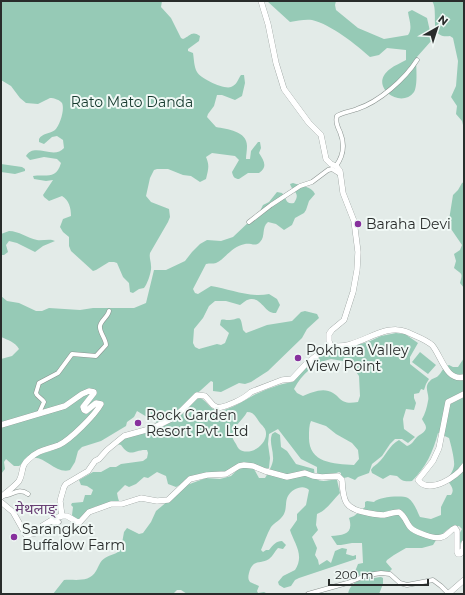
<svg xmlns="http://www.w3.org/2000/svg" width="465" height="595" font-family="Montserrat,'Noto Sans Devanagari',sans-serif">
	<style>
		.green { fill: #96cab6; fill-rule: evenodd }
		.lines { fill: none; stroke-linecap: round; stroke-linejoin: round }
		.street-casing { stroke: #8b9390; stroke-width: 5 }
		.secondary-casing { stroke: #8b9390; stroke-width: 6 }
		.street { stroke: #fff; stroke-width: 4 }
		.secondary { stroke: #fff; stroke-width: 5.5 }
		.poi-dot { fill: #87309d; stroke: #f0f8f5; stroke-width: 1.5 }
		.labels { text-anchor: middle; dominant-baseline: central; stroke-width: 4; stroke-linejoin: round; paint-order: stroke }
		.park-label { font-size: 14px; fill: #173a2e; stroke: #f0f8f5 }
		.poi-label { font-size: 14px; fill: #292c2b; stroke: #f0f8f5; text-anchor: start }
		.neighbourhood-label { font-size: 15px; fill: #683e74; stroke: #f0f8f5 }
	</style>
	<rect width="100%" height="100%" fill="#e3ebe8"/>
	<path class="green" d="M1,1H162L161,7L171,18L181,38L183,39C190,36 192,30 200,36L199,41L188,49V51L193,53C194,59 194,67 197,72C200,78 224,90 231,87C237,85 238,79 241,75H244L245,83L242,96L235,100L222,95H217L214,106L208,114L207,117L216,127C227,129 247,131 247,146C247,151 246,155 246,159H250L251,151L258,142H260L261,148L259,153C264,161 268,167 259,173H248L239,179C235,179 233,177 232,172L239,160L235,156L212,153L206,157C210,166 208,170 206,179L200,182L191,176L183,175L168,169H157L154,170L150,178L146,196L151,202L169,209L170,217L168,222L150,253C149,258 151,261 151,266C152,271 147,285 144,288L139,289L133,293L130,292L129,283L123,277L117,263L114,262H109L96,270L93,271L71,251L69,246V237L63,232L60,227L63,219L71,216C71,208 69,200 62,196L49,201L44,197L43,195L53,180L46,181L34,179L33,176C46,174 56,180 61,163L57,159L44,157L30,160L26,156C34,142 54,160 64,148L63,140L57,136L52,137L44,144L39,142V139C42,133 50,134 55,130C60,125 65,109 62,103C60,100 54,98 50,98L38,104L26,103L20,98L11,86L1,80Z
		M267,1H336L335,5L336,10L358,28L384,39L408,35C413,28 409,20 408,12L412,10L427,18L432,40L416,58C416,66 418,85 414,92C401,110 367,86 390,69C395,65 401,63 406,60V50L387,48L379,55L370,57C357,45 330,24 312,20C305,19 297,21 290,22Z
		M432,1H464V129L462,121L456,114L457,106L451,97L456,86L458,61L453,38L450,36C426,39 440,12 432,1Z
		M1,164L22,167L25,169V171L15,174L1,172Z
		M464,182V288L460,283C463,272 462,275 454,268L456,261L454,254L460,250L462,245L449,226V220L453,195L458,190L462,183Z
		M293,183C301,186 311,186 315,194L309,201L306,210L304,213L295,218L292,225L284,230L276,224L268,222C261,228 266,236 260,242C256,247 251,243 245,244C232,246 224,260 216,263C213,264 210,263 206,264L193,289L195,293L198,294L211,286C230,289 250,298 269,294L277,299L280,305L276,313C265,314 262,298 251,299C247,299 243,303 240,305L226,301H215L209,306L203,318L194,329L193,343L195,347L199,349L217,344L221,345L225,343L229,333L220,325L221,320C223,319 225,320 228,320C240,320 240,312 243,330L246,333L267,325L292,321L301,312L305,311L317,314L319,318L307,329L302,338L268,371L251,382L245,384L239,383L221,392L213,391V382L211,381L171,417L157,423L137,411L134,417L127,422L126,426L101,441L82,447L78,451L75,462L70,470C55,475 43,452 29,459C25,460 22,464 19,466H14L6,459L4,462L5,469L1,474V359L12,356L19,349C15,342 8,340 1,337V296L7,301L19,303L36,311H42L49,308L80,310L93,308H134L146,303L154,270H166L185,261L192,252L200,244L207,240L221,241L233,237L252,219L258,215L263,205L269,202L277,192L282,193C287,198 285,205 294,203C301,192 293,193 290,184Z
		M9,231C19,231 27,238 37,240C43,241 50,238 55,241L43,246L35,252L17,243L9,241L6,245L8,252L4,255H2L1,234Z
		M396,333L405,334L418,343L410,357V364L429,379L426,384L424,390L421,389L419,393L414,394V398L416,403L414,410L406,409L403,419L404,429L415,437L408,443L402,439H395L390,444L382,456L372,464L369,473L358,477L355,480L348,477L344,478L341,475V473L339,472C332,475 323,477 317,473V467L301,459L278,429L269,434L268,444L270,458L269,468L263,469L254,464L244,463L224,472H213L198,475L176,487L168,484L166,476L157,472L148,478L144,477L136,484L129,487L125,485L117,493L118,498L119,501L118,502C108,504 95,505 87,511C82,514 81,520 75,522L72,515L73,507L71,505L72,503L83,502L85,495H91L93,490L87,486L81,485L79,480L93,472H101L110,467H116L121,464L143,461L147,458L148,453L147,450C134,449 131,459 121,445L117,444L124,438L151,430L155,432L185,412L196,399L201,398C207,402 211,410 218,411C229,411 246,399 256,394C267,389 280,384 292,382L308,365L324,353L368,342L381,336ZM331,359L349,362L359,376L360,396L358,402C350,403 344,404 338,397C337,396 335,394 333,393C324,387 312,392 303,396L297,393L294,389C302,374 314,363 331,359ZM247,412C254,412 256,417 260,423C263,426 266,429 266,433C267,445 249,457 239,449C238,448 237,446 236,444C234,441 232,438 232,435C233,426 243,420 247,412ZM311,421L326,426L336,434L352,443L358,450L359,459L354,465C333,464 308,463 309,436C309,431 309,425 311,421Z
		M420,352L436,365L428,374L412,362Z
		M464,358V548L461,545L458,536L462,529L459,526C450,526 446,530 440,537H438L433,545L422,548H406L394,555L387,560L386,562L392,569L389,572L384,571L356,576L354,574L358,564L363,563L362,543H352L341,545H337L331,536C344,535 354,534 349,518L354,516L365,507V502L367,501L374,502C378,497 402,495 408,498C414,502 417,511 420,517L431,519L441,515V507L447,495H451C455,489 451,486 448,481C449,475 453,472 454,466C455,460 451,445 449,438L438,433C433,452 426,467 412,481C405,482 402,481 397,476L390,475L383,479L372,473L371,470C373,466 375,466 378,463C386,456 389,445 399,440L407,446C413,444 413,441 417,437C420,434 425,433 426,428C426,424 423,422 422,419C425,414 427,407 428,401C430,394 423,387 430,381C432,378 436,378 438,376C442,372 443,367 449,365L453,367H458Z
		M275,432L280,435L281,447L287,451L296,464L314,469L315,478C323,484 329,479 337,480L340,493C332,501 327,510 317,514L316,525L318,530L312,537L317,548L315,555L318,560L319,565L327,560L331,563L335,551L342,548L347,549L346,554L353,556L356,555V559L299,578L295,580L291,586L284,588L279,585L278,582L283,576L295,570C305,555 294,543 290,530L297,520V514L306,505L309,490C303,484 292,489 288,496C285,501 287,508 284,514C281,520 275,522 271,527C267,534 264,543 261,550L263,552L266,550H269C273,545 276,541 282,541L286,545L283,549L278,548C275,551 273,556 269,559C260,565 253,558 249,573C248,577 248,579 250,582L259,586L257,591L258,593L264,592L268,594H187L181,590H177L173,594H53L64,580C76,579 89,583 96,571C99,566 100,561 105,558C111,554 116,555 121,549L124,532L127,528L139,534L143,533L151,522L156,511L187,485L206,478L220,479L231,476L238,469L248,466L254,469L259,478H265C268,473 274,463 273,457C273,449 269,442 272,434Z
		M381,577L383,578V584L379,594H348C351,578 368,579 381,577Z"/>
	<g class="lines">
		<defs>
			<path id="street" d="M336,166C344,155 345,144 340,132C337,126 335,121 337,116C343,112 350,112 357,109C379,102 405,79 417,60
				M249,222L271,205L300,186L312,182L328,170L332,169L340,174
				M39,413L44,402C42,398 37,397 36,393L39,383L58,373L72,354L96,356L106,345C106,339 99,332 100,326C101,320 108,317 109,311
				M2,496C12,496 18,487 28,494
				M50,522H59
				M308,594L347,583L368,575L381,573L390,574L400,583L407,585L433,580L441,586L448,593"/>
			<path id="secondary" d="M261,1L268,24L276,63L284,89L309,123L321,135L326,159L331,164L336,166L340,171L343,193L354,221L358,252L357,270L353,292L344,320L332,330L329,334V341L330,345
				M330,345C357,352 382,321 407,332C415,336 425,339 432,345C441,355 446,382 464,377
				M464,394L448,402L439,448L433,461L418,480C429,495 457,477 464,466
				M1,425L65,406L82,394L89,391L94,392V393L83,407L84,410L86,411L96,403L101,404C95,415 70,440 59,445C47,450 39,449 29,459C20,466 24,472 19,481C14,487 7,492 1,497
				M1,502L13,512L26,535L36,533L42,526L55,518L62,516H67L79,523L89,512L111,504H122L141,498L157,501L168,500L190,479L207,475L226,474L239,466L244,465L253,466L265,471L287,477L305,473L313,476L322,477L338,476L342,480C343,502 345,509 368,513C373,514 378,515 384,515C389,514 394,512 399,512C405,516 406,522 410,527C414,532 436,540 442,537C447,536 450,530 455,528L457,531V552L458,554H460L463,550L464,543
				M62,516L60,501L64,487L66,484L88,471L95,461L99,459L107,450L124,436L153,428L171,419L181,411L197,395L205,396L213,405L218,408C228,406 244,399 251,392L282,380L292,379L306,364L330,345
				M448,594L464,580"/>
		</defs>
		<use href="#street" class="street-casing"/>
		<use href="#secondary" class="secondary-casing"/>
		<use href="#street" class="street"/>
		<use href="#secondary" class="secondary"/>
	</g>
	<g class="poi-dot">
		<circle cx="358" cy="224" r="4"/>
		<circle cx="298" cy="358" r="4"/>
		<circle cx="138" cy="423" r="4"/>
		<circle cx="14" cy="537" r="4"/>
	</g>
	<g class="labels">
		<g class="park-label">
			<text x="132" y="102">Rato Mato Danda</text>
		</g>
		<g class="poi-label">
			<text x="366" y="224">Baraha Devi</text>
			<text x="306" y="350">Pokhara Valley<tspan x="306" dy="16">View Point</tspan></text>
			<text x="146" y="415">Rock Garden<tspan x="146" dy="16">Resort Pvt. Ltd</tspan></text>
			<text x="22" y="529">Sarangkot<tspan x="22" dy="16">Buffalow Farm</tspan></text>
		</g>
		<g class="neighbourhood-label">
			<text x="36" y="508">मेथलाङ्</text>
		</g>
	</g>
	<rect width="465" height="595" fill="none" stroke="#292c2b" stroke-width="4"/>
	<g transform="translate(437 28) rotate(39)" stroke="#f0f8f5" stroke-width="3" paint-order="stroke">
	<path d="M0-3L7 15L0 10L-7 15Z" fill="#292c2b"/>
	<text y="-6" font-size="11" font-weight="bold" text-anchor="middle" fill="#292c2b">N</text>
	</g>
	<path d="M329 579v6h99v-6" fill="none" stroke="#292c2b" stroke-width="2"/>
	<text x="335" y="579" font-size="12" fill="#292c2b" stroke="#f0f8f5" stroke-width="3" paint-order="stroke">200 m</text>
</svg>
